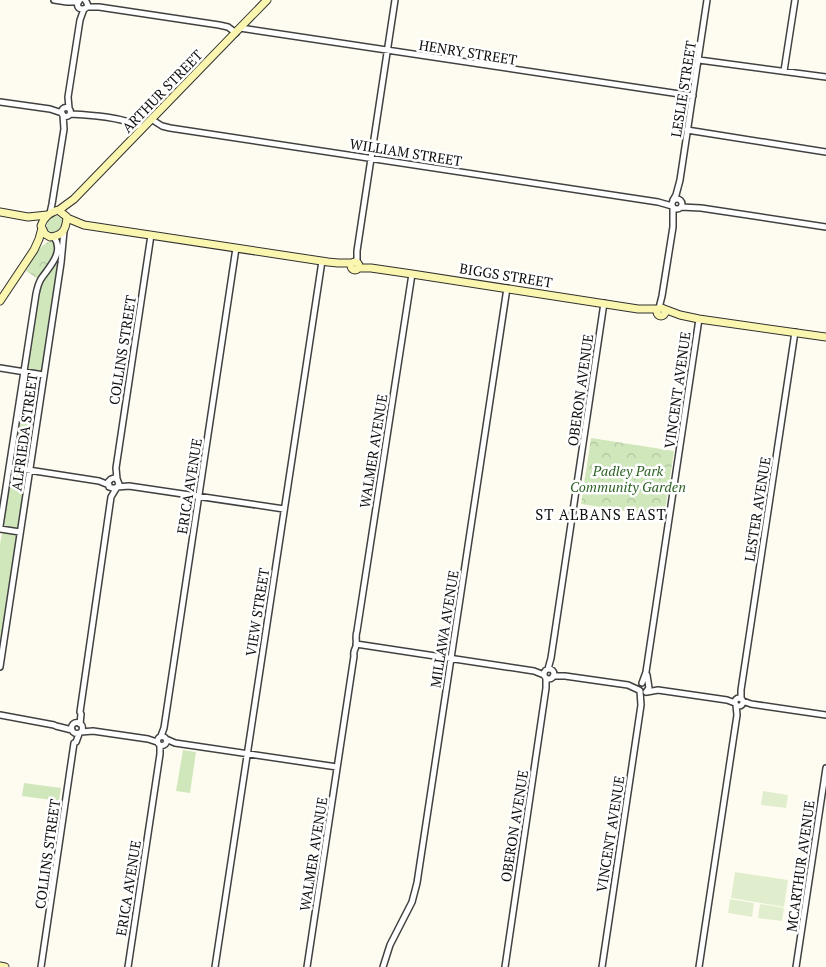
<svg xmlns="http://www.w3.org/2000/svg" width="826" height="967" font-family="'PT Serif',serif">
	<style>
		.grass { fill: #d0e7bc }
		.park { fill: url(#park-crowns) }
		.pitch { fill: #e1eecd }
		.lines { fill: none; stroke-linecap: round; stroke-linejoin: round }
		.street-casing { stroke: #414141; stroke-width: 8 }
		.secondary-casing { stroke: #303030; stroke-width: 9 }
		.street { stroke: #fff; stroke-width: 5 }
		.secondary { stroke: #faf5af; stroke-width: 7 }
		.labels { text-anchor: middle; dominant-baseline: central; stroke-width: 5; stroke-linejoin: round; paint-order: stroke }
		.street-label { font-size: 14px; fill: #0e0e0e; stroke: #fff }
		.park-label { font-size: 14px; font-style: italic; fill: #2c6222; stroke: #fff }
		.neighbourhood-label { font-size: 15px; letter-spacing: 1px; fill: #0e0e0e; stroke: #fff }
	</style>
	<defs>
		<pattern id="park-crowns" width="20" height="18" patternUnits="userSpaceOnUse" patternTransform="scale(1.25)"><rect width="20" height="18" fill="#d0e7bc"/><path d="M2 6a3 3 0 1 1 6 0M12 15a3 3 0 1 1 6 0" fill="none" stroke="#b1c5a0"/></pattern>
	</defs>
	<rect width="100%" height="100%" fill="#fefcf0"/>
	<path class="grass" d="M54,216C69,215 62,231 52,233L47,229C46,223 49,219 54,216Z
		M59,243H61L42,370L39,372L28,370L27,366L40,286Z
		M29,375L40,377L41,379L28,466C22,470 14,467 13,460L25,380L26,376Z
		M15,471L25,472L26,476L18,530L4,527L3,525L11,475Z
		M5,532L15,534L17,537L2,636L0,638V544L2,534Z
		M183,750L196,752L190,793L176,791Z
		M24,783L61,788L59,801L22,796Z"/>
	<path class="park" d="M51,241H54C60,255 46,269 38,279L26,271C34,259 35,247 51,241Z
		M591,438L674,451L664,517L581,504Z"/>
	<path class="pitch" d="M763,791L788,795L786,808L761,805Z
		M735,872L788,880L784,907L731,898Z
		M730,899L754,903L752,917L728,913Z
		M760,904L784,908L782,921L758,918Z"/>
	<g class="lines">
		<defs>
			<path id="street" d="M54,0L67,2H78
				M80,0C70,12 95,12 85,0
				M87,7H99L219,25L228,27L236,33
				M240,28L693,96
				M699,60L826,77
				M784,71L795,0
				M0,102L50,109L62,113
				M61.5 112a4.5 4.5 0 1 1 9 0a4.5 4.5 0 1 1-9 0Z
				M69,108L68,97L80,20L84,9
				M70,114C91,115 125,117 143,128
				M151,119L162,126L170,128L658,202L672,206
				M687,130L826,152
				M672 204a5 5 0 1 1 10 0a5 5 0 1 1-10 0Z
				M673,200L676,195L680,180L707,0
				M681,207L701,208L826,227
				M50,213L52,204L64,129L63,115
				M357,262V251L395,0
				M659,308L662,296L673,227V208
				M0,368L44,375
				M9,467L99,481L109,485
				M117,479L116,468L151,235
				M117,487L129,486L284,509
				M0,526L36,294C37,289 38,284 41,279C49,267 65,252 54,237
				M0,529L20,532
				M356,644L534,671L544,675
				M0,667L61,263L64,231
				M548,669L551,658L604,303
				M544 674a5 5 0 1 1 10 0a5 5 0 1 1-10 0Z
				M553,676H565L628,685L639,690
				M642,683L646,672L699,319
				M646,692L649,688L647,675
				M647,692L658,690L727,700L735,703
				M735 702a4 4 0 1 1 8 0a4 4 0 1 1-8 0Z
				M741,699V690L795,332
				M743,701L751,704L826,715
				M0,715L54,725L56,726L72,730
				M71.5 728a5.5 5.5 0 1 1 11 0a5.5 5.5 0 1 1-11 0Z
				M80,724L81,714L80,712L111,497L119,484L117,479L114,478L111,479L108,482L109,487L112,488H116
				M81,732L93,731L148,739L157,742
				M161,736L164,728L236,248
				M157.5 741a4.5 4.5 0 1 1 9 0a4.5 4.5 0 1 1-9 0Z
				M166,739L175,743L337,767
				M41,967L74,743L76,742L79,734
				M128,967L160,754V745
				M215,967L322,261
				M307,967L354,656C353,651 355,650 356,646C357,640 355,637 357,631L412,274
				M383,967L390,945L412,902L417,883L507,288
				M505,967L546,688V678
				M602,967L641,705L640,691
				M699,967L737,715L736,705
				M796,967L826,768"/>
			<path id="secondary" d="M58,210L67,217C66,229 63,236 50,237L45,234L41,226C44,217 49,213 58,210Z
				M59,210L74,199L267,0
				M0,212L28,217L47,215
				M67,218L84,225L328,262L338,263H352
				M351 266a4 4 0 1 1 8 0a4 4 0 1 1-8 0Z
				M358,268H371L412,274L638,309H658
				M0,301L34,250L39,239L42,228
				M657 312a4 4 0 1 1 8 0a4 4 0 1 1-8 0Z
				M664,309L680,315L699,319L826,337
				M0,966L5,967"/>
		</defs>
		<use href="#street" class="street-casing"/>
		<use href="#secondary" class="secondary-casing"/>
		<use href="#street" class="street"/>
		<use href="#secondary" class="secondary"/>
	</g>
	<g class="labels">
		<g class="street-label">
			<text transform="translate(468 52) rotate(9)">HENRY STREET</text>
			<text transform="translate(683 89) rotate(-81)">LESLIE STREET</text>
			<text transform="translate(162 91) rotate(-46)">ARTHUR STREET</text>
			<text transform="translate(406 152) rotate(9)">WILLIAM STREET</text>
			<text transform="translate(506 275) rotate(9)">BIGGS STREET</text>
			<text transform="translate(122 350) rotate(-81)">COLLINS STREET</text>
			<text transform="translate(580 390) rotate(-82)">OBERON AVENUE</text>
			<text transform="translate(677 390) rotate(-82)">VINCENT AVENUE</text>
			<text transform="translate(24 432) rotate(-82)">ALFRIEDA STREET</text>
			<text transform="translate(373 451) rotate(-81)">WALMER AVENUE</text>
			<text transform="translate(189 486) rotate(-81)">ERICA AVENUE</text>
			<text transform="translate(757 509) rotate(-81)">LESTER AVENUE</text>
			<text transform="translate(257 612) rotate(-81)">VIEW STREET</text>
			<text transform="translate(444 629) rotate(-81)">MILLAWA AVENUE</text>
			<text transform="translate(514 826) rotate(-81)">OBERON AVENUE</text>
			<text transform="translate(610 834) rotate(-81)">VINCENT AVENUE</text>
			<text transform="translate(47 854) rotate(-82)">COLLINS STREET</text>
			<text transform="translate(313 854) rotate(-81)">WALMER AVENUE</text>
			<text transform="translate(800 866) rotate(-82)">MCARTHUR AVENUE</text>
			<text transform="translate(128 888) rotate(-81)">ERICA AVENUE</text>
		</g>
		<g class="park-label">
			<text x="628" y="470">Padley Park<tspan x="628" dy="16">Community Garden</tspan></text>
		</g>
		<g class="neighbourhood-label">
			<text x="601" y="514">ST ALBANS EAST</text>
		</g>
	</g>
</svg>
